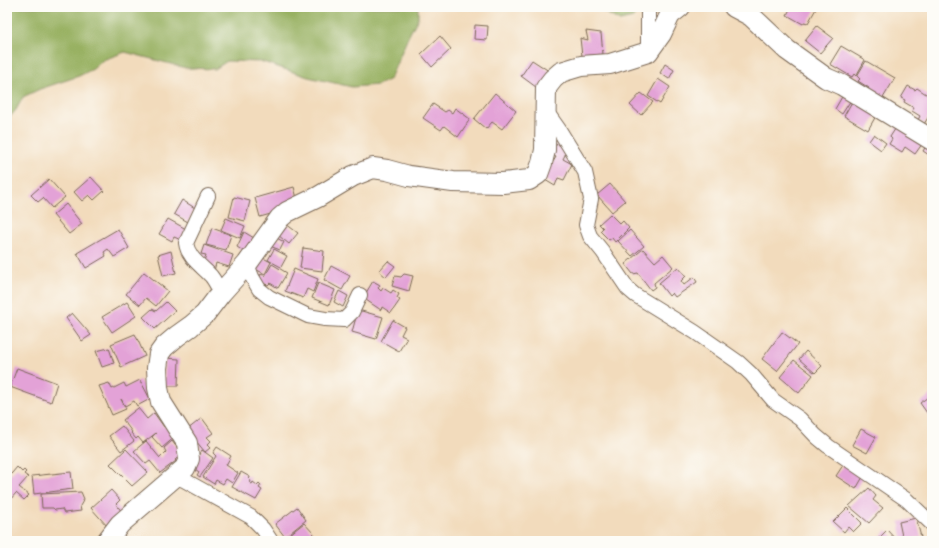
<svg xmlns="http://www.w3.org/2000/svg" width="939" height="548" font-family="Delius,sans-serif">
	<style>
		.forest { fill: #98b162; stroke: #6a6e40 }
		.building { fill: #e3a2d7 }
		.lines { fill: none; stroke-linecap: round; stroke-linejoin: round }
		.street-casing { stroke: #7b6855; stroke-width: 16 }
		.secondary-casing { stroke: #7b6855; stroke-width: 22 }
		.street { stroke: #fff; stroke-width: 14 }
		.secondary { stroke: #fff; stroke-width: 20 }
	</style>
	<rect width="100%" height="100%" fill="#fdfcf7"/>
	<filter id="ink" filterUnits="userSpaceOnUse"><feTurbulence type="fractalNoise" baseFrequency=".025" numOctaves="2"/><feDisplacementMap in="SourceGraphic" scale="8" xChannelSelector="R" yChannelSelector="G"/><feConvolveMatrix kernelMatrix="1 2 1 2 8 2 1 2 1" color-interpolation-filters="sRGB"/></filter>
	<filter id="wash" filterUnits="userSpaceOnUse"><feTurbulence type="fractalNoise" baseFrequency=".012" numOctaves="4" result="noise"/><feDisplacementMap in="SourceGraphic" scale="16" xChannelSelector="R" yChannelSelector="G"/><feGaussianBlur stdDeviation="0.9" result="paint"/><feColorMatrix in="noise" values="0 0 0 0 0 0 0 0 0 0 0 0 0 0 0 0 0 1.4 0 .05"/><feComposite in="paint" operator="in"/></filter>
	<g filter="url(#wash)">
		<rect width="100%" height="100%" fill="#f2dbbc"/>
		<path class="forest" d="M7,7H418V18L408,37L390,79L378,85L352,87L308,77L263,62L227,61L215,69L186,68L125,52L103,60L93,69L79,76L40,89L23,97L16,110L7,120Z
			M595,7H640L633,18L620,21Z"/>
		<g id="blocks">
			<path class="building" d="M791,7H817L808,23L804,22L803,24L787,15Z
				M475,25L488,26L487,40L474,39Z
				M817,26L833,38L820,53L805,41Z
				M586,31L601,33L603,54L582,56L580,38L588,40Z
				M440,36L451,49L432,67L421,54Z
				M841,46L865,60L856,76L854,74L852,77L830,64Z
				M532,60L552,73L540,90L521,76Z
				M866,61L895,78L883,98L867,90L869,88L858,81L860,79L857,76Z
				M665,64L674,70L669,79L660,73Z
				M658,79L670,87L660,104L648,96Z
				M908,86L915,90L917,88L932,98V115L930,117L929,116L924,124L918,120L920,116L912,111L914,108L904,102L905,100L901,98Z
				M495,93L516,111L502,129L492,122L486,129L474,119Z
				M641,93L653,102L641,115L630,105Z
				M843,95L851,100L842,114L835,109Z
				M853,100L877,114L868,130L844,116Z
				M433,104L445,112L448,110L452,113L455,108L470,119L458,137L444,126L441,130L423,118Z
				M899,123L925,140L915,154L905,147L902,152L889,144L892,139L890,137Z
				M874,134L886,143L881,150L869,141Z
				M929,141L932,143V157L923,151Z
				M557,144L568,149L563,159L572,164L564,180L558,178L555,186L540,177L548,170L556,157L550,154Z
				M91,177L104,191L94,200L89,195L82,201L74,192Z
				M49,179L65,197L52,208L43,198L38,202L31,195Z
				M610,184L625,201L612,212L597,195Z
				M294,187L299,206L260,217L255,198Z
				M234,197L250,201L245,221L229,217Z
				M182,200L195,208L188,222L174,214Z
				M66,204L82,224L69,234L53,215Z
				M610,214L620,224L623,221L629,228L615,242L612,238L609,240L600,231L603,228L599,224Z
				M226,218L245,226L240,238L221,230Z
				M168,219L186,229L181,240L174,237L172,241L159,234Z
				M286,224L298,233L289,244L278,235Z
				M212,228L231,235L226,250L206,245Z
				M118,229L129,248L114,257L108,249L104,252L106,256L86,268L77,253Z
				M630,230L644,246L632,256L618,241Z
				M244,232L254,238L245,252L237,247Z
				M275,237L284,242L280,250L270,246Z
				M204,245L233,255L229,267L216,263L214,271L202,267L206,255L201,254Z
				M303,248L324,251L322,271L300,268Z
				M274,249L287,256L281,267L268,260Z
				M643,249L655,262L663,255L673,267L654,283L655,287L651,290L638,273L633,274L625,264Z
				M171,251L176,273L163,276L158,255Z
				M259,256L271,262L265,274L253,268Z
				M388,261L395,266L386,277L379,271Z
				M272,264L287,273L278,288L270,283L268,285L265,284V285L257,281L261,274L265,276Z
				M331,266L350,276L342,290L324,280Z
				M678,267L686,276L681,281L684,285L694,277L697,282L675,297L672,293L669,296L659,283Z
				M294,269L318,279L313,292L307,289L303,298L285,291Z
				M144,272L168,291L156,306L146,298L140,305L126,294Z
				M404,274L413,276L409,291L392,286L395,276L401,277Z
				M373,281L380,285L378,288L381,291L383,288L391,293L393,290L399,294L397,298L400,300L391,313L382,307L381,310L363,298Z
				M318,283L335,290L329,305L312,298Z
				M339,291L348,296L343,307L334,302Z
				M127,302L136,316L112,332L102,317Z
				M166,302L175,311L155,329L143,317L152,309L156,311Z
				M358,310L383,317L376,339L352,332Z
				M72,313L91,335L82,341L66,318Z
				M393,320L405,327L401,335L407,338L399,351L381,341Z
				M782,332L798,344L777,371L762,359Z
				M135,334L145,356L121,367L111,344Z
				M109,348L114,363L102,367L96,351Z
				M806,351L822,366L815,373L799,359Z
				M165,358L179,359L178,386H164Z
				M794,360L813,375L799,393L780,377Z
				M17,368L57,383L51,402L10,387Z
				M140,380L150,399L137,406L134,401L125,406L121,399L126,409L112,415L99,386L109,383L112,389L124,383L126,387Z
				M932,394V420L920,403Z
				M138,408L147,419L154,413L164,427L166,425L176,436L162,448L152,437L156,433L143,443L138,437L136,439L131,433L132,432L123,420Z
				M202,418L213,433L207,437L211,441L207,445L210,448L205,452L187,430Z
				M122,426L134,441L121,451L109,436Z
				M861,429L876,437L867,453L852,445Z
				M146,441L160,458L166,452L164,448L172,441L182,454L175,460L176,461L160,473L150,461L146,464L134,451Z
				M217,447L231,456L226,465L238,473L232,483L226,479L223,484L216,480L214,484L203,477L216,456L213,453Z
				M126,449L148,472L132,486L110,464Z
				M202,450L213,458L200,477L197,475L199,472L191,466Z
				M845,462L864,475L856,489L836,476Z
				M17,467L22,472L24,470L26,472L24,474L28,477L19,487L29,495L24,500L16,493L9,501L7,495V479Z
				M71,472L73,489L34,494L32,476Z
				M241,472L250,477L249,480L251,481L250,483L252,484L253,482L257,485L259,483L261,485L259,488L262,490L256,500L232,487Z
				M869,488L876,496L873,500L883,508L869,523L849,506Z
				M111,490L120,500L116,504L122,512L107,526L91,508Z
				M81,492L84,499L80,506L81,511L64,513L62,509L55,510L53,508H42L41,494Z
				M297,507L306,520L285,537L275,524Z
				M847,508L862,523L853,532L848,527L844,532L833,522Z
				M916,518L921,537L903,541L899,522Z
				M304,523L314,534L306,541H287L285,538Z
				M887,530L897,541H876Z"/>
		</g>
	</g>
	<g filter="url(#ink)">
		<use href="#blocks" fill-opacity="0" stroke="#7b6855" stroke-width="1"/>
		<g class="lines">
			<defs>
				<path id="street" d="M648,52V7
					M546,111L558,128L585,172L591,199L586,225L590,236L603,252L628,289L635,295L695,332L738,362L751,374L773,400L800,419L816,436L828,446L907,500L932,524
					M208,196L186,243C188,258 202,266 211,276C215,281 218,287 221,293
					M247,264L252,277L259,289L269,297L308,316L325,319L344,320L352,312L360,295
					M175,477L184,480L251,517L263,529L271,541"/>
				<path id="secondary" d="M734,7L751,16L787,50L826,78L842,85L932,140
					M107,541L120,524L185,468L189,459L187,443L161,402L158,388L157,368L159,354L164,347L177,336L191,326L205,314L221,293L247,264L280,218L287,212L318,197L353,176L373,168L387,170L409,176L453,182L503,183L529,180L538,174L542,163L545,150L546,88L553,79L561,72L581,66L610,64L648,52L661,34L670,15L680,7"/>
			</defs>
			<use href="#street" class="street-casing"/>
			<use href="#secondary" class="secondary-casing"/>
			<use href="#street" class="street"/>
			<use href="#secondary" class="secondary"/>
		</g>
	</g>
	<rect width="939" height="548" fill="none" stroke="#fdfcf7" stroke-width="24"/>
</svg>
